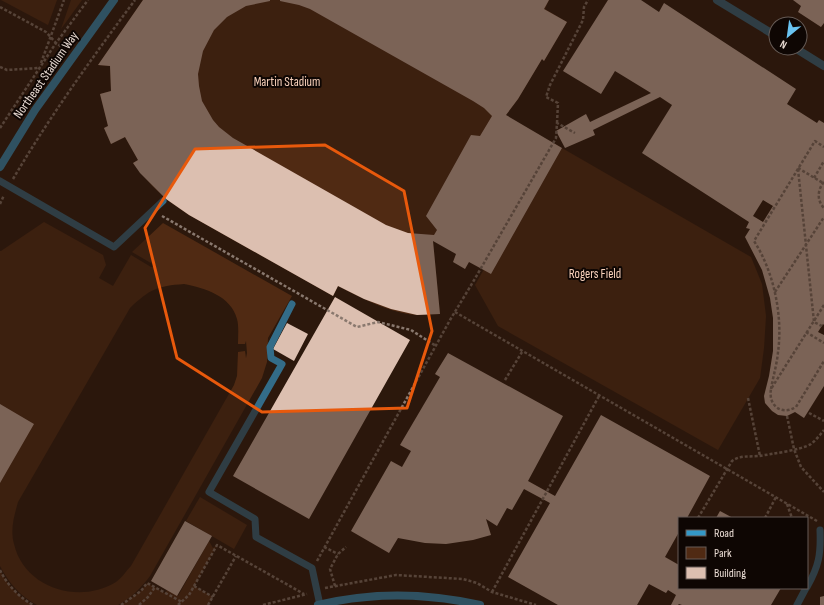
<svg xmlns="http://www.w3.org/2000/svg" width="824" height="605" font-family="'Sofia Sans Condensed',sans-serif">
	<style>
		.green { fill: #502a13; fill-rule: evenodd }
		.building { fill: #dcbfb0; fill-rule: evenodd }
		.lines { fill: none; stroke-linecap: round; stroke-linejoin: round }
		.path { stroke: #89786e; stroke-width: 2.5; stroke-dasharray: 3 2; stroke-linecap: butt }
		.lane { stroke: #336c88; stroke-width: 7 }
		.street { stroke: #336c88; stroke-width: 8 }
		.secondary { stroke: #3498c7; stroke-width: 8 }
		.marked { fill: none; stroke: #e8590c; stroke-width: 3; stroke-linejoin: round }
		.labels { text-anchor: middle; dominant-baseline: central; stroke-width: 4; stroke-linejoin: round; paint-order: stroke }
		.street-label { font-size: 13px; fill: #e9dbd3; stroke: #0e0603 }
		.park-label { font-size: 13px; fill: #fad2bc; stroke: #0e0603 }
	</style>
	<rect width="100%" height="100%" fill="#2c180c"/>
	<path class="green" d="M1,0H57L48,25Z
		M71,0H82L61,29Z
		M143,0H549L545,9L567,22L544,61L542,59L518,99L506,115L433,241L440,314C433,314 425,315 418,315C392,314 361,298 338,286L333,296L189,215L166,199L152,186L133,163L138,160L125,137L111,144L104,128L108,126L100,94L111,91L110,66L98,65Z
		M555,144L751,257L762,284L766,316L764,348L760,378L718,450L498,326L475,285Z
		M44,222L103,255L106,265L99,278L113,286L131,255L151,267L156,266L132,252L163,223L292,296L268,338L267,362L262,378L150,576C141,588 131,598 118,605H37C20,596 9,583 0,566V251H1ZM184,284C205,288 231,296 237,319C239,326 238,336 238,344H245L246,341L247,353L246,358L245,351L238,352L237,376L234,385L131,566C126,571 122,578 116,582C79,605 24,588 14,544C10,530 14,516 18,502L130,308C150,289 157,286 184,284Z
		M200,497L247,525L234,549L186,521Z
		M209,541L213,548L217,545L194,586L213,597L208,605H121L141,591L147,583L165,593L167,590L178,596Z
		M0,570C7,585 19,597 33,605H0Z"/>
	<path class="building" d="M143,0H270V1L246,6L227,17L214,30L203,51L198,74L199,86L202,101L213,120L219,127L233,138L386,225L408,233L434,235L437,230L426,216L471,135L480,136L492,116L484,108L473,101L310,9L299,5L280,1V0H549L544,9L567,22L544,61L542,59L518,99L506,115L562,148L491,274L469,262L465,269L453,262L456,254L433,241L440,314L417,315L391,309L364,299L338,286L333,296L189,215L166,199L140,173L133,163L138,160L125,137L111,144L104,128L108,126L100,94L111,91L110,66L98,65Z
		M608,0H641L659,12L664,3L796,89L787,104L817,123L819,120L824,123V325L823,324L818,332L824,335V386L804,418L795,412L787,416L778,415L772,411L765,403L764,396L769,376L773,351V318L770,298L762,270L745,237L750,229L746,228L749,222L642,153L672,105L660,97L593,130L595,135L565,148L556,131L586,114L590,122L651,93L615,71L601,94L563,71ZM763,200L773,206L763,222L753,216Z
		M793,0H824V23L821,27L798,12L801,6Z
		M335,297L410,340L309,519L233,476Z
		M287,323L308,334L294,361L273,349Z
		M448,353L563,416L528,481L555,496L601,415L710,476L687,518H679V532L665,557L679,565V588H781L771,605H682L679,604L678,605H671L676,595L668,590L666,593L649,584L637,605H558L508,577L550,503L524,489L512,510L507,508L497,526L486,519L491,535L473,540L446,544L425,543L398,538L389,553L351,531L391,461L402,467L411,451L400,445L440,377L435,374Z
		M0,404L34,424L0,483Z
		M720,511L733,518H716Z
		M185,521L212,536L177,596L151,581Z
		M824,596V605H820V597Z"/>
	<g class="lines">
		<path class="path" d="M0,7L46,32L56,43L66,50
			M41,63L64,0
			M0,67L7,70L39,68
			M557,123L558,103L546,97L550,85L583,20L584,7L588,0
			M0,128L56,43L88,0
			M798,168L823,183
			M798,169L814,322L824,327
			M814,178L824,161
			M13,179C50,116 92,58 135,0
			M824,182C817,190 817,201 824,208
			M0,204L4,195
			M162,216L357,327L378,322L411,330L436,346
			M775,292L824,217
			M824,305L771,389C768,405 781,416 796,407L824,361
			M455,312L817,521
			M806,332L824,343
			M505,380L522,352
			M771,389C773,377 777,364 778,352C783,316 774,272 754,241L815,141L824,147
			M748,398L760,456
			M809,413L824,421
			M787,416L794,449L801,467L824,492
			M787,504L792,518
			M698,518L732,461C740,455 749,457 759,456C771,454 801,450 811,444C816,440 820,435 824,430
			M765,518L776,497
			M324,547L338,554
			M317,561L450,320L473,282L556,138L557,123L575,133
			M0,570C7,585 19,597 33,605
			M194,586L213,597
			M335,586L330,569L338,554L346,547
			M325,588L396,575L463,579L477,583L492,592L536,605
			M492,592L599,396
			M121,605L141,591L147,583L182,602
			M139,605L148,597L155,587
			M178,605L189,595L217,545L304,594
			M208,605L236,556
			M263,605L307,594"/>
		<path class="lane" d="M0,181L114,247L163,201
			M292,304L270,347L271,358L282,364L209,492L255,519L256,537L312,568L320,605
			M807,587C819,566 821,554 820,530
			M797,605L806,588"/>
		<path class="street" d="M717,0L776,36
			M795,48L824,66"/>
		<path class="secondary" d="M0,167L35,110L114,0
			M318,605C371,592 427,593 480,605"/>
	</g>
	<path d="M0 0H824V605H0ZM325,145L404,191L432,331L407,408L262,412L177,358L145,228L195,149Z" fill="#2c180c" fill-opacity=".55" fill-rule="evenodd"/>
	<path class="marked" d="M325,145L404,191L432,331L407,408L262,412L177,358L145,228L195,149Z"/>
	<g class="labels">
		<g class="street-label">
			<text transform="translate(46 75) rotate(-55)">Northeast Stadium Way</text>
		</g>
		<g class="park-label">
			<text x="287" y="82">Martin Stadium</text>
			<text x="595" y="274">Rogers Field</text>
		</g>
	</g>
	<rect x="678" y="517" width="130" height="72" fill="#0e0603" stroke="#665b56"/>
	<rect x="686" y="530" width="20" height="6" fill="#3498c7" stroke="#665b56"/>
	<text x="714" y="537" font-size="12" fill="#e9dbd3">Road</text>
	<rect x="686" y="547" width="20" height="12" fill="#502a13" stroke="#665b56"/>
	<text x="714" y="557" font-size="12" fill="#e9dbd3">Park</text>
	<rect x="686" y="567" width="20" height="12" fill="#dcbfb0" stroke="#665b56"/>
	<text x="714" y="577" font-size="12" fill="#e9dbd3">Building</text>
	<g transform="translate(788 36) rotate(209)"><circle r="19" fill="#0e0603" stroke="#665b56"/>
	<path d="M0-3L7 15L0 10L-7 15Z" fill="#69c3f1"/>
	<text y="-6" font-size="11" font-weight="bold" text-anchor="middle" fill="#e9dbd3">N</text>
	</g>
</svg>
